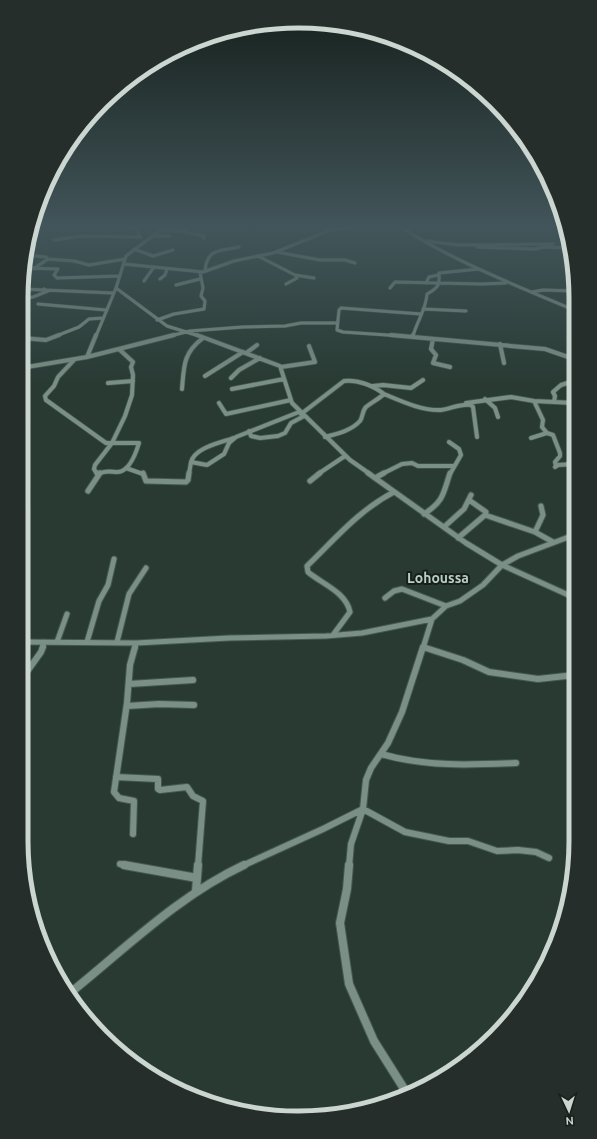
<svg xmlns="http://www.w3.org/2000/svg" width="597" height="1139" font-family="Ubuntu,sans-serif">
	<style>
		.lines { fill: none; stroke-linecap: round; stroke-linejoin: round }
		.minor-far4-casing { stroke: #475750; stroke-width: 4 }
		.minor-far3-casing { stroke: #475750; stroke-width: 5.5 }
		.minor-far2-casing { stroke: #475750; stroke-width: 7 }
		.minor-far1-casing { stroke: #475750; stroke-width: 8 }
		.minor-casing { stroke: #475750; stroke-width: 10 }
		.minor-far4 { stroke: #7a8f85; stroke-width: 3 }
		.minor-far3 { stroke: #7a8f85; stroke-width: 4 }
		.minor-far2 { stroke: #7a8f85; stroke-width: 5 }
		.minor-far1 { stroke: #7a8f85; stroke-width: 6 }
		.minor { stroke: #7a8f85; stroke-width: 8 }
		.labels { text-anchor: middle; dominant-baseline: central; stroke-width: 4; stroke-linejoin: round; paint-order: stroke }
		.quarter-label { font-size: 14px; font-weight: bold; fill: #bad0c5; stroke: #171f1b }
		.rim { fill: none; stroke: #cbd6d1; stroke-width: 5 }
	</style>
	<rect width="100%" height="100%" fill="#283a32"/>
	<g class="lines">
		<defs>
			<path id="minor-far4" d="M128,226L137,228L139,237H141
				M166,226L126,256L116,288L167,326L199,336
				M399,226C453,261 515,285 574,310
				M161,230L182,231L204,236V238
				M182,231L190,226
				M153,236H170
				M54,240L81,236L139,237
				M30,241L38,226
				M426,241L459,245L553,244
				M477,247L535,249L543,247L570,248
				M134,249L153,256L173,250
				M277,252L320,260H345L355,263
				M26,255L46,257L48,259
				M260,257L295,275L314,278
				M124,264L203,272L234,261L273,253L328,231L349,226
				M24,268L58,269L54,275L57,278L120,276
				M33,269L48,259L74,261L89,265L125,259
				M205,271C207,248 220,251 239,247
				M22,276L27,268
				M160,279L165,275L167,269
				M144,281L154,267
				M426,283L429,277L438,275
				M286,284L297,278L296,276
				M176,285L200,279
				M390,288L395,282L482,284L506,283
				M22,289L113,293
				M532,292L543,290L574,291
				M22,299L33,297L48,291L44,289
				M38,304L106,310
				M423,309L466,311
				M157,320L174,314L204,309L205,301L201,296L203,288L200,272
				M56,336L79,327L89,319L103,318
				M96,336L116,288
				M170,336L190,331L243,327L285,326L301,323H337
				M402,336L343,332L337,330L339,310L341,308L421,314
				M413,336C417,321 426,310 427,294C438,288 440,285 439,273L479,269"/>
			<path id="minor-far3" d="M197,335L280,366L292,403L350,460L370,474
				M391,335L545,349L574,359
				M413,337V335
				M22,338L46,340L59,335
				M433,339L431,349L436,355L433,363L450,367
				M500,344L504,363
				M246,353L257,345
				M87,357L174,335
				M74,360L58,377L54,386L45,396L46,400L106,443H139C136,453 130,471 118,472C111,472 105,470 99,474
				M281,367L315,362L309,346
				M21,368L87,357L96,335
				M205,376L243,352
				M231,378L239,370L260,358
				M108,383L133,381
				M373,386L383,385L411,388L423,380
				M182,389C184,366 183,353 203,338
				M232,389L284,379
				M384,394C401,401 422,411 441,410C451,409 460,403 471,405L473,407L477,437
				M485,399L495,408L498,417
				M554,402L555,396L553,392L561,385L574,381
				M219,403L226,414L291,400
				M466,403L511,397L534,401L574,403
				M301,414L344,381C357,379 374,386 384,394C379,399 372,402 366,407C362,411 363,417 360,421C351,431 336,434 325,437
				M249,431L251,436L260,438L278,436L285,433L291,423L304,416
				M547,433L553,435L560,453V456L555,462L556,466
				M531,438L547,433L542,427L543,420L534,401
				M449,442L459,449L461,455L450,474
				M191,462C195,447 221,443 233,438
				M555,467L558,465L574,464
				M126,468L143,474
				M97,474L94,469L95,465L112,443L125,416L132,395L133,375L131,367L133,362L120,350
				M189,474L191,462L207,465L224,454L229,443L236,437L299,412
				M318,474L345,456
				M382,474L402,464L412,463L418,466H454"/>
			<path id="minor-far2" d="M97,473L98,475
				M143,473L146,481L186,482L188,480L189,473
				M368,473L466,543L502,565L575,598
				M375,478L384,473
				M310,481L320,473
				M88,491L100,473
				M469,500L486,512L485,515
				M424,514C444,501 443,494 450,473
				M444,527L464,509L471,495
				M535,532L543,515L541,506
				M458,538L485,515L535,532L553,542
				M385,598L394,591L402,589L446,606
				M333,635L350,612C346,592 322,584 308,572L307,566C335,539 359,510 394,492
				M21,642L136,643L229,638L326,636L362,633L432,619
				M57,642L67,614
				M87,642L99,601L108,585L114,559
				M117,642L129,594L146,568
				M423,647L425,648
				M42,648L44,642
				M135,648L136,643
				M423,648L432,619L446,606L460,601L483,585L502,565L518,556L574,535"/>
			<path id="minor-far1" d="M423,647L463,660L489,672L538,679L575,675
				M21,680L41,652L43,647
				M129,684L193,680
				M127,706L159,704L194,705
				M381,754C426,767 470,765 516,763
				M116,777L158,779V789L160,790L187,787L193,796L203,801L198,866
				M133,834L134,801L119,798L114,792L127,703L130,665L135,647
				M120,864L129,866
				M242,866L323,829L363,809L405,832L449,841H468L497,851L518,850L536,852L549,858
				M349,866L351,844L363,809L366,780L371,768L388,743L402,712L423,647"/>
			<path id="minor" d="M124,865L197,878
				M349,865L347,889L340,923L349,984L374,1041L408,1095
				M196,891L198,865
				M70,993C126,948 178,896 244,865"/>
		</defs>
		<use href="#minor-far4" class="minor-far4-casing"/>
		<use href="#minor-far3" class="minor-far3-casing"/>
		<use href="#minor-far2" class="minor-far2-casing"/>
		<use href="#minor-far1" class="minor-far1-casing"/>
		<use href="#minor" class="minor-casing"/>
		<use href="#minor-far4" class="minor-far4"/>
		<use href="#minor-far3" class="minor-far3"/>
		<use href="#minor-far2" class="minor-far2"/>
		<use href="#minor-far1" class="minor-far1"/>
		<use href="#minor" class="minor"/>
	</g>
	<linearGradient id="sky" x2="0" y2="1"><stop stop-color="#16201c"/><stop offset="0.59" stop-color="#42555a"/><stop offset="1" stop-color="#42555a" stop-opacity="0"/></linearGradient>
	<rect width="597" height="385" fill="url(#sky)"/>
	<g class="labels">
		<g class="quarter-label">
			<text x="438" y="578">Lohoussa</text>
		</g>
	</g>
	<path d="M0 0H597V1139H0ZM298 28H299A270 270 0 0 1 569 298V841A270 270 0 0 1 299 1111H298A270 270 0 0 1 28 841V298A270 270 0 0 1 298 28Z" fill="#252e2a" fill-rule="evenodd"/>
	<path class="rim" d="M298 28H299A270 270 0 0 1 569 298V841A270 270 0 0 1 299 1111H298A270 270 0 0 1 28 841V298A270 270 0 0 1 298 28Z"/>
	<g transform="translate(569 1111) rotate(176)" stroke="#171f1b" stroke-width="3" paint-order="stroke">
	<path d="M0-3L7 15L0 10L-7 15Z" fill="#cbd6d1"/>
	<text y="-6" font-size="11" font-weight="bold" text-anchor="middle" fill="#cbd6d1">N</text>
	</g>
</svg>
